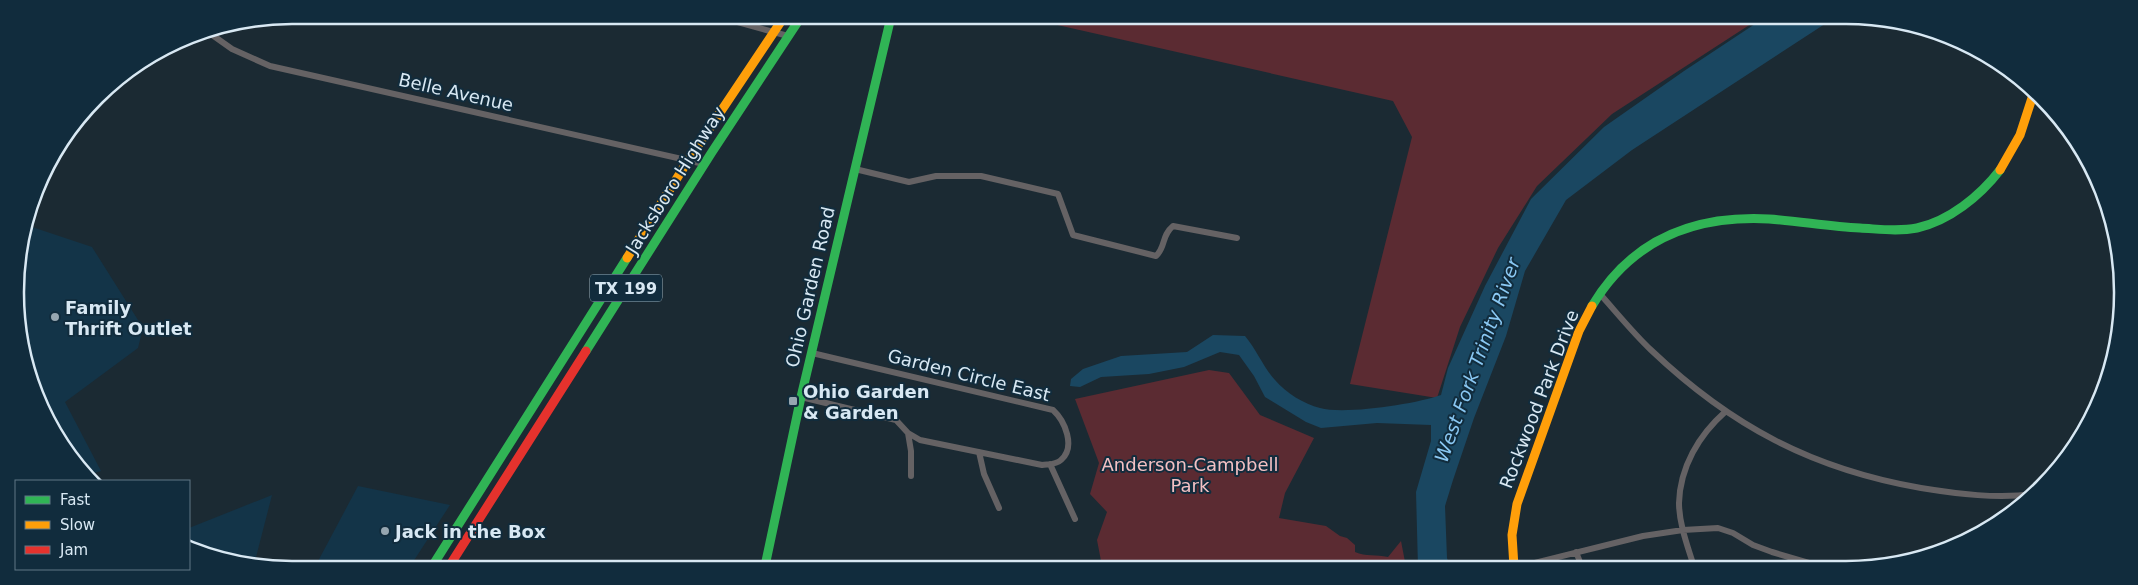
<svg xmlns="http://www.w3.org/2000/svg" width="2138" height="585" font-family="'DejaVu Sans',sans-serif">
	<style>
		.built { fill: #133448 }
		.green { fill: #5b2b32 }
		.water { fill: #1a4761 }
		.lines { fill: none; stroke-linecap: round; stroke-linejoin: round }
		.street { stroke: #656264; stroke-width: 6 }
		.fast { stroke: #30b455; stroke-width: 9 }
		.slow { stroke: #ff9f0a; stroke-width: 9 }
		.jam { stroke: #e5322d; stroke-width: 9 }
		.poi-dot { fill: #96a6b0; stroke: #112c3d; stroke-width: 2 }
		.labels { text-anchor: middle; dominant-baseline: central; stroke-width: 4; stroke-linejoin: round; paint-order: stroke }
		.shield { fill: #112c3d; stroke: #9cb0bc; stroke-width: 1 }
		.shield-label { font-size: 16px; font-weight: bold; fill: #d8e8f3 }
		.street-label { font-size: 18px; fill: #d8e8f3; stroke: #112c3d }
		.poi-label { font-size: 18px; font-weight: bold; fill: #d8e8f3; stroke: #112c3d; text-anchor: start }
		.park-label { font-size: 18px; fill: #f3c0c3; stroke: #112c3d }
		.water-label { font-size: 19px; font-style: italic; fill: #8ac8f3; stroke: #112c3d }
		.rim { fill: none; stroke: #d8e8f3; stroke-width: 2.5 }
	</style>
	<rect width="100%" height="100%" fill="#1b2a33"/>
	<path class="built" d="M29,226L92,247L143,328L138,348L65,402L101,471L87,475L72,461L25,365L16,274Z
		M358,486L450,505L411,565H316Z
		M272,495L254,565H239L189,544V528Z"/>
	<path class="green" d="M1022,17L1757,20L1612,114L1537,186L1498,248L1460,327L1437,398L1350,384L1412,137L1393,101Z
		M1209,370L1229,373L1260,415L1314,438L1285,493L1279,518L1326,526L1340,536L1347,538L1355,545V552C1366,557 1376,554 1388,557L1401,541L1406,567L1102,566L1097,540L1107,512L1090,494L1099,463L1075,399Z"/>
	<path class="water" d="M1761,20H1831L1632,150L1566,200L1525,271L1506,336L1474,418L1453,480L1445,506L1447,558L1450,567H1418L1416,492L1431,441V425L1377,423L1321,428L1306,422L1265,397L1254,376L1239,355L1220,352L1184,367L1149,374L1101,377L1080,387L1070,386L1071,379L1083,369L1121,356L1187,352L1213,335L1245,336C1257,350 1263,367 1275,380C1286,393 1304,404 1320,408C1344,415 1416,404 1441,395L1448,368L1485,286L1531,199L1604,127L1684,71Z"/>
	<g class="lines">
		<path class="street" d="M716,16L788,36
			M208,32L232,49L270,66L704,164
			M855,169L909,182L936,176H981L1058,194L1073,235L1156,256C1166,247 1161,236 1173,226L1237,238
			M1600,294C1617,313 1633,333 1651,350C1731,426 1812,469 1921,488C1958,494 1997,499 2034,494
			M801,397L896,420L908,433L920,440L1042,465C1048,464 1056,465 1061,460C1076,447 1065,421 1053,410L812,353
			M908,433L911,451V476
			M979,452L984,474L999,508
			M1050,464L1075,519
			M1576,552L1582,567
			M1518,567L1643,536L1683,530L1718,528L1733,533L1753,545L1772,552L1826,568
			M1694,567C1688,547 1679,524 1679,503C1680,467 1699,435 1725,412"/>
		<path class="fast" d="M1592,306C1632,239 1694,215 1769,219C1800,221 1830,227 1860,228C1879,229 1898,232 1917,228C1949,221 1980,196 2000,170
			M586,351L712,152L801,17
			M433,565L627,258
			M765,566L801,397L891,17"/>
		<path class="slow" d="M2000,170L2020,135L2033,95
			M627,258L689,159L784,17
			M1514,567L1512,535L1517,504L1579,331L1592,306"/>
		<path class="jam" d="M450,565L586,351"/>
	</g>
	<g class="poi-dot">
		<circle cx="55" cy="317" r="5"/>
		<rect x="788" y="396" width="10" height="10" rx="2.5"/>
		<circle cx="385" cy="531" r="5"/>
	</g>
	<g class="labels">
		<rect class="shield" x="590" y="274.5" width="72" height="27" rx="4"/>
		<g class="shield-label">
			<text x="626" y="288">TX 199</text>
		</g>
		<g class="street-label">
			<text transform="translate(456 92) rotate(13)">Belle Avenue</text>
			<text transform="translate(675 180) rotate(-58)">Jacksboro Highway</text>
			<text transform="translate(810 287) rotate(-77)">Ohio Garden Road</text>
			<text transform="translate(969 375) rotate(14)">Garden Circle East</text>
			<text transform="translate(1539 399) rotate(-69)">Rockwood Park Drive</text>
		</g>
		<g class="poi-label">
			<text x="65" y="307">Family<tspan x="65" dy="21">Thrift Outlet</tspan></text>
			<text x="803" y="391">Ohio Garden<tspan x="803" dy="21">&amp; Garden</tspan></text>
			<text x="395" y="531">Jack in the Box</text>
		</g>
		<g class="park-label">
			<text x="1190" y="464">Anderson-Campbell<tspan x="1190" dy="21">Park</tspan></text>
		</g>
		<g class="water-label">
			<text transform="translate(1477 360) rotate(-70)">West Fork Trinity River</text>
		</g>
	</g>
	<path d="M0 0H2138V585H0ZM292 24H1846A268 268 0 0 1 2114 292V293A268 268 0 0 1 1846 561H292A268 268 0 0 1 24 293V292A268 268 0 0 1 292 24Z" fill="#112c3d" fill-rule="evenodd"/>
	<path class="rim" d="M292 24H1846A268 268 0 0 1 2114 292V293A268 268 0 0 1 1846 561H292A268 268 0 0 1 24 293V292A268 268 0 0 1 292 24Z"/>
	<rect x="15" y="480" width="175" height="90" fill="#112c3d" stroke="#617786"/>
	<rect x="25" y="496" width="25" height="8" fill="#30b455" stroke="#617786"/>
	<text x="60" y="505" font-size="15" fill="#d8e8f3">Fast</text>
	<rect x="25" y="521" width="25" height="8" fill="#ff9f0a" stroke="#617786"/>
	<text x="60" y="530" font-size="15" fill="#d8e8f3">Slow</text>
	<rect x="25" y="546" width="25" height="8" fill="#e5322d" stroke="#617786"/>
	<text x="60" y="555" font-size="15" fill="#d8e8f3">Jam</text>
</svg>
